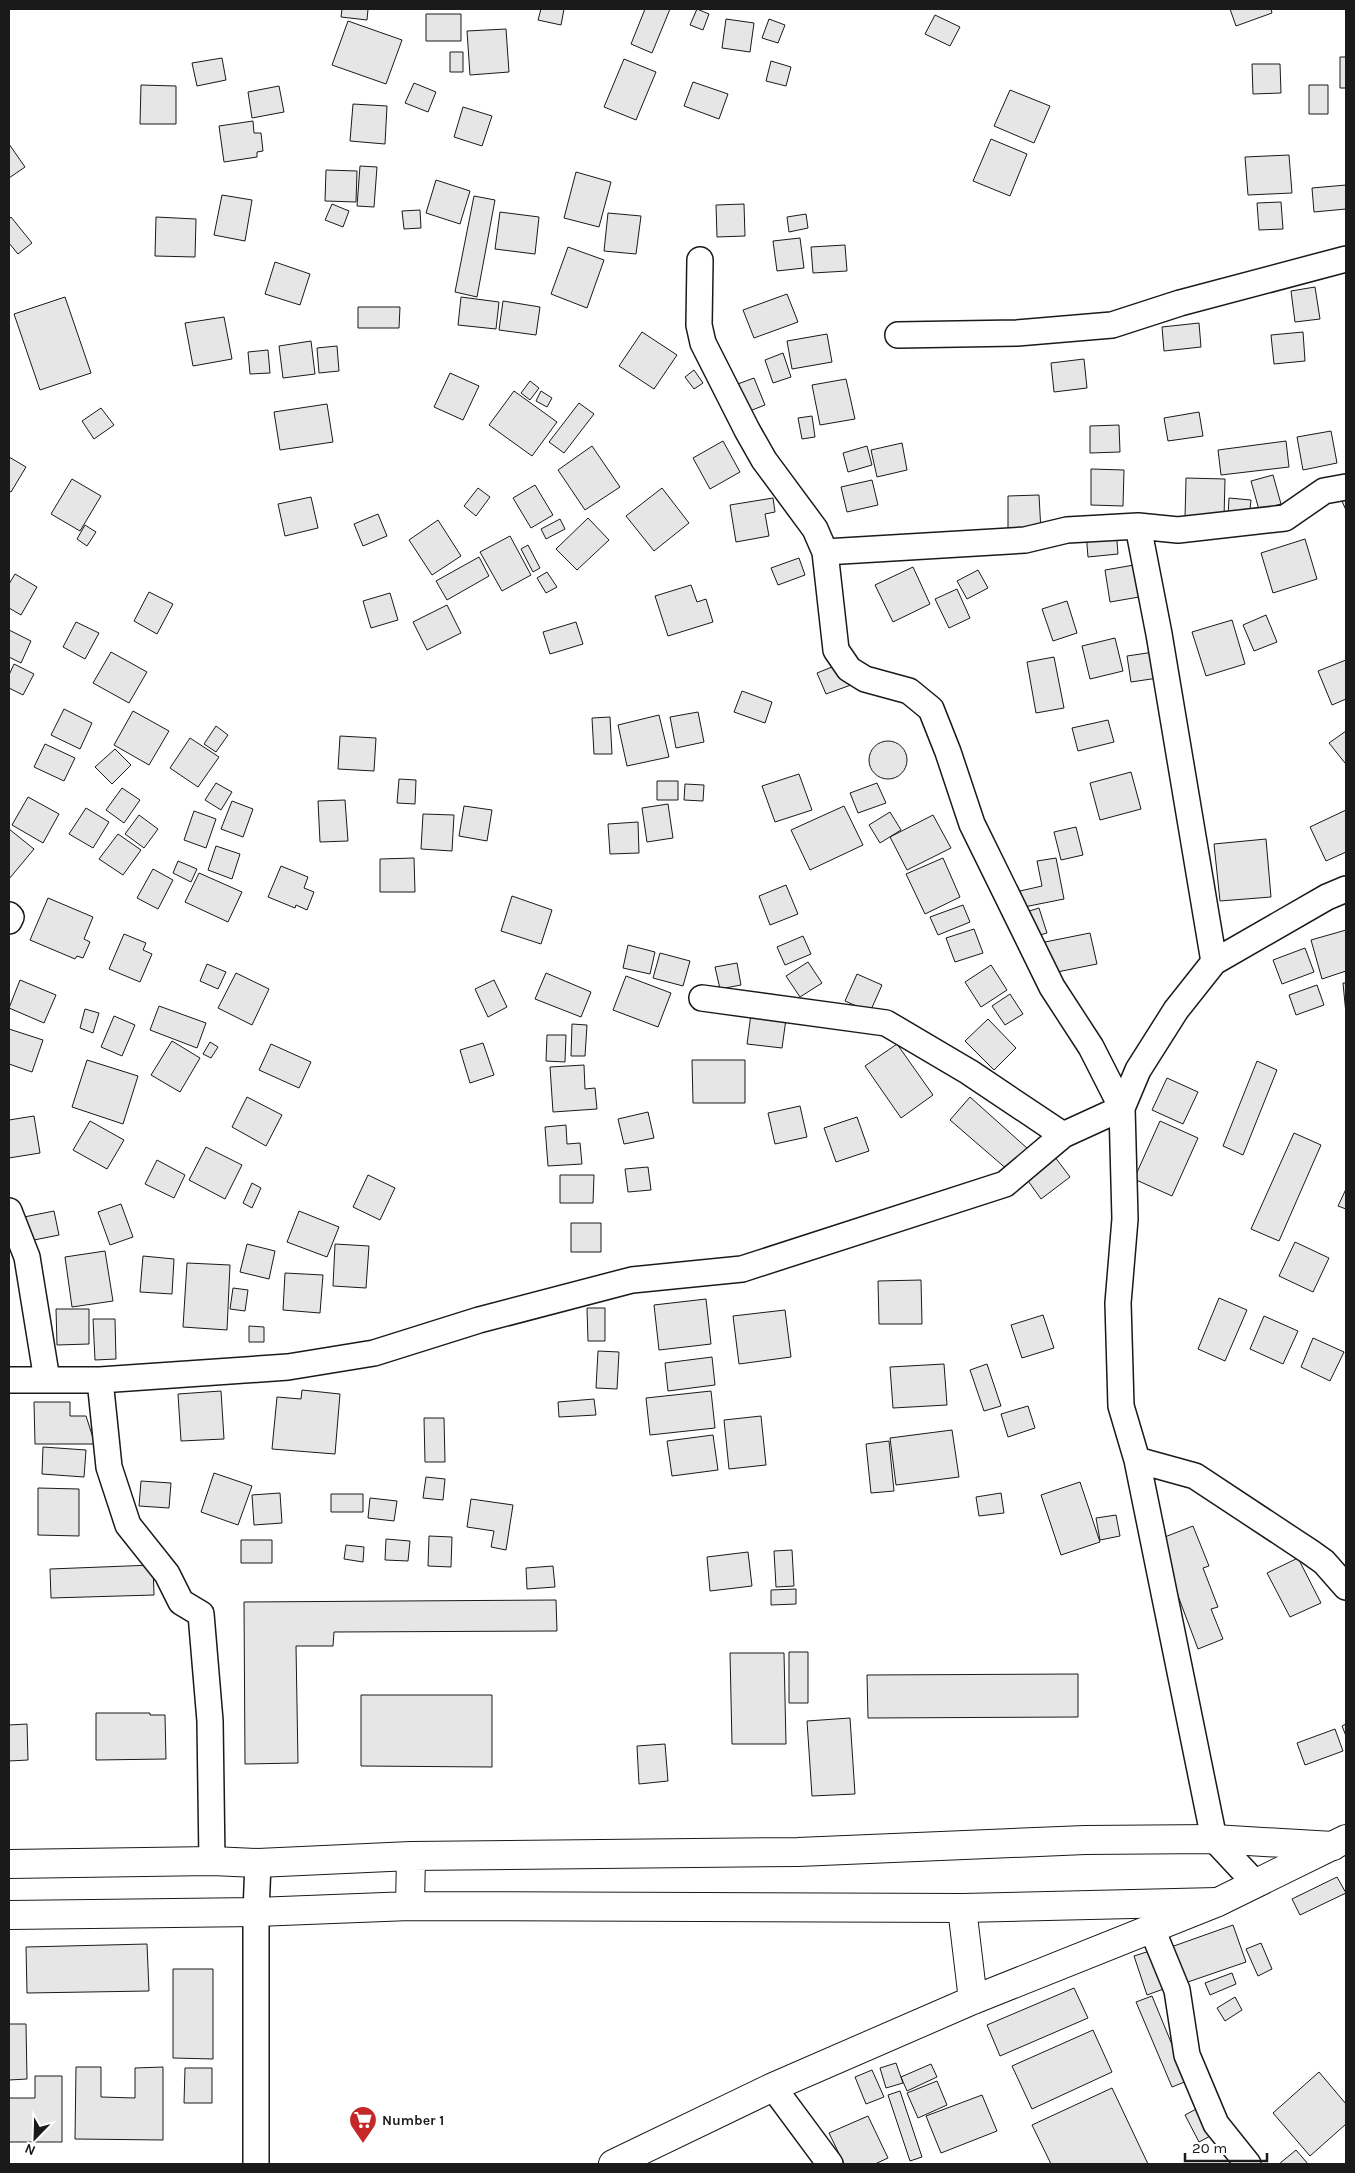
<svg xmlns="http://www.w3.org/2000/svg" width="1355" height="2173" font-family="Karla,sans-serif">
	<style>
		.building { fill: #e6e6e6; stroke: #1a1a1a }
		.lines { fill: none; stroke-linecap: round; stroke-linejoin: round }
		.minor-casing { stroke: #1a1a1a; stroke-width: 28 }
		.tertiary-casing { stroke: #1a1a1a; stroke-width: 30 }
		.trunk-casing { stroke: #1a1a1a; stroke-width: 30 }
		.minor { stroke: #fff; stroke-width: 25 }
		.tertiary { stroke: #fff; stroke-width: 28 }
		.trunk { stroke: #fff; stroke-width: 28 }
		.labels { text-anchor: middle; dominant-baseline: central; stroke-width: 4; stroke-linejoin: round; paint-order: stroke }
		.poi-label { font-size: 14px; font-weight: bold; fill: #1a1a1a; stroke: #fff; text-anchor: start }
	</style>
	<rect width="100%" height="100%" fill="#fff"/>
	<path class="building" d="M342,9H368L367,20L341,17Z
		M541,9H564L561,25L538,20Z
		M645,9H670L652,53L631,44Z
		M697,9L709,14L703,30L690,25Z
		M1230,9H1271L1272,13L1236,26Z
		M426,14H461V41H426Z
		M935,15L960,27L950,46L925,34Z
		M726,19L754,23L750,52L722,48Z
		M769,19L785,25L778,43L762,38Z
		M348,21L402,40L386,84L332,65Z
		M506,29L509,72L470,75L467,31Z
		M450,52H463V72H450Z
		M1340,57H1346V88H1340Z
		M222,58L226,80L197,86L192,63Z
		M624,59L656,72L636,120L604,107Z
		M771,61L791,67L786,86L766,81Z
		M1252,64H1280L1281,93L1253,94Z
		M693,82L728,94L719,119L684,106Z
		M414,83L436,92L428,112L405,103Z
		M141,85L176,86V124H140Z
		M1309,85H1328V114H1309Z
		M279,86L284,112L252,118L248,92Z
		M1010,90L1050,106L1034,143L994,126Z
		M353,104L387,106L385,144L350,141Z
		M463,107L492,116L482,146L454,137Z
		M253,121L254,133H261L263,151L257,152V157L224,162L219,126Z
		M991,139L1027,154L1010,196L973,181Z
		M9,144L25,167L9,178Z
		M1289,155L1292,193L1248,195L1245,157Z
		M360,166L377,167L374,207L357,206Z
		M326,170L357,171L356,202L325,201Z
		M576,172L611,182L599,227L564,218Z
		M436,180L470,191L460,224L426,213Z
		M1346,185V209L1314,212L1312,188Z
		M222,195L252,200L245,241L214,235Z
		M474,196L495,200L477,297L455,292Z
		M1281,202L1283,229L1259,230L1257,203Z
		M332,204L349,211L343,227L325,220Z
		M744,204L745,236L717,237L716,205Z
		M420,210L421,228L404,229L402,211Z
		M500,212L539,217L535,254L495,249Z
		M608,213L641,216L636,254L604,251Z
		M806,214L808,228L789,232L787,217Z
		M11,217L32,243L18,254L9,243V219Z
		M156,217L196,219L195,257L155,256Z
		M800,238L804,268L777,271L773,241Z
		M845,245L847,271L813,273L811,247Z
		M568,247L604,260L587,308L551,294Z
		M275,262L310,274L300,305L265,294Z
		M1315,287L1320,319L1295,322L1291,291Z
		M787,294L798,322L754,338L743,310Z
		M65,297L91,373L40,390L14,314Z
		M461,297L499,302L496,329L458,325Z
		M503,301L540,307L536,335L499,330Z
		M358,307H400L399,328H358Z
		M224,317L232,359L193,366L185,323Z
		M1199,323L1201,347L1164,351L1162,327Z
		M642,332L677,355L654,389L619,366Z
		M1303,332L1305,361L1274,364L1271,335Z
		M827,334L832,362L792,369L787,341Z
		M311,341L315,374L283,378L279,346Z
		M337,346L339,371L319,373L317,348Z
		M268,350L270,373L250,374L248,352Z
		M783,353L791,377L773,383L765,360Z
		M1084,359L1087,388L1054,392L1051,363Z
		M694,370L703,383L694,389L685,377Z
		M450,373L479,386L463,420L434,407Z
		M754,378L765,405L747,412L735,385Z
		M846,379L855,419L820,425L812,385Z
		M530,381L539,388L530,400L521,393Z
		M514,391L557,422L532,456L489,425Z
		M541,391L552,398L547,407L536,401Z
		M579,403L594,414L564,453L549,442Z
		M327,404L333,442L280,450L274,412Z
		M101,408L114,425L94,439L82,421Z
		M1199,412L1203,436L1168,441L1164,418Z
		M812,416L815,437L802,439L798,418Z
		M1119,425L1120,452L1090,453V426Z
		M1331,431L1337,463L1303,470L1297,437Z
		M723,441L740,472L710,489L693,458Z
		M1286,441L1289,467L1221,475L1218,450Z
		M902,443L907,470L877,477L871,450Z
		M592,446L620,487L585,510L558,470Z
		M867,446L872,465L848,472L843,453Z
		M9,457L26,467L11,492L9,491Z
		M1091,469L1124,470L1123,506L1091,505Z
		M1273,475L1281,504L1259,510L1251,481Z
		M1186,478L1225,479L1224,519L1185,518Z
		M72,479L101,496L80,531L51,514Z
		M872,480L878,505L847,512L841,487Z
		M535,485L553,515L531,528L513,498Z
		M478,488L490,497L476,516L464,506Z
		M662,488L689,523L654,551L626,516Z
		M1039,495L1041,531L1008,532V496Z
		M311,497L318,528L285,536L278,504Z
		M1346,497V510L1341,499Z
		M773,498L775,512L765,514L769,536L736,542L730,505Z
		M1229,498L1251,500L1249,519L1228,517Z
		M378,514L387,536L363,546L354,524Z
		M588,518L609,540L577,570L556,549Z
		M560,519L565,529L546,539L541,529Z
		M438,520L461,556L432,575L409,540Z
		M85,525L96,532L87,546L77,539Z
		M1116,529L1118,554L1088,557L1086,532Z
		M510,536L531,575L502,591L480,552Z
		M1305,539L1317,579L1273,593L1261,553Z
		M528,545L540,568L533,572L521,549Z
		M479,557L489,576L447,600L436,581Z
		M799,558L805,575L778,585L771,568Z
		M1140,564L1145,596L1110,602L1105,570Z
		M913,567L930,604L893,622L875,585Z
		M978,570L988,588L967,599L957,581Z
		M547,572L557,587L546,593L537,578Z
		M15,574L37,587L21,615L9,608V584Z
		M691,585L697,602L706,599L713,622L668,636L655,596Z
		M957,589L970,618L949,628L935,599Z
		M149,592L173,604L157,634L134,621Z
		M390,593L398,620L371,628L363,601Z
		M1067,601L1077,633L1053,641L1042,609Z
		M447,605L461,633L427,650L413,622Z
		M1266,615L1277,642L1254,651L1243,625Z
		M1232,620L1245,664L1206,676L1192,632Z
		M76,622L99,633L85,659L63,647Z
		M576,622L583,644L550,654L543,632Z
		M9,630L31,641L21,663L9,657Z
		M1115,638L1123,671L1090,679L1082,646Z
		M111,652L147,672L129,703L93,683Z
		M1154,652L1158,678L1131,682L1127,656Z
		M1054,657L1064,708L1036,713L1027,662Z
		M1346,660V699L1332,705L1318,671Z
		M842,663L851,685L826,694L817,673Z
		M14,664L34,674L23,695L9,688V675Z
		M742,691L772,702L765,723L734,712Z
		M64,709L92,723L80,749L51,735Z
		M133,711L169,731L149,765L114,745Z
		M698,712L704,742L676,748L670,717Z
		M659,715L669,757L627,766L618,725Z
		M610,717L612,754H594L592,718Z
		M1108,720L1114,742L1078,751L1072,728Z
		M216,726L228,735L216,752L204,744Z
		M1346,731V762L1345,763L1329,743Z
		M340,736L376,738L374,771L338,769Z
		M190,738L219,757L198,787L170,768Z
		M869 760a19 19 0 1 1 38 0a19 19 0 1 1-38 0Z
		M45,744L75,758L64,781L34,767Z
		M115,749L131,765L112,784L95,767Z
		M1131,772L1141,809L1100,820L1090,783Z
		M799,774L812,810L775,822L762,786Z
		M399,779L416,780L415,804L397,803Z
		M657,781H678V800H657Z
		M216,783L232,792L221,810L205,800Z
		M877,783L886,803L858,813L850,793Z
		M685,784L704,785L703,801L684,800Z
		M122,788L140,800L124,823L106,810Z
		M28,797L59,814L43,843L12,825Z
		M345,800L348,841L320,842L318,801Z
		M232,801L253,809L243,837L221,829Z
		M668,804L673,838L647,842L642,808Z
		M464,806L492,810L487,841L459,836Z
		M844,806L863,845L810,870L791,830Z
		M86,808L109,822L93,848L69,834Z
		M1346,810V852L1326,861L1310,827Z
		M194,811L216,819L206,848L184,840Z
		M890,812L901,830L880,843L869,825Z
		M423,814L454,815L452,851L421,849Z
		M139,815L158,829L144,848L125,834Z
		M933,815L951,848L907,870L890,837Z
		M638,822L639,853L610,854L608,824Z
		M1076,827L1083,855L1061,860L1054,832Z
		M9,829L34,849L9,879Z
		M118,834L141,850L123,875L99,859Z
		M1266,839L1271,897L1220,901L1214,844Z
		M216,846L240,854L232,879L208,870Z
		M414,858L415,892H380V859Z
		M943,858L960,897L925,914L906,874Z
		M1056,858L1064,899L1024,907L1020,891L1042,886L1037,861Z
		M178,861L197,869L191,882L173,873Z
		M281,866L308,877L304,888L314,892L307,910L296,905L295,908L268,897Z
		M153,869L173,880L158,909L137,898Z
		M199,873L242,892L228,922L185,902Z
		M786,885L798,914L770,925L759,896Z
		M512,896L552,910L541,944L501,931Z
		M48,898L93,917L84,939L90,942L83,958L77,956L75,959L30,940Z
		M963,905L970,922L938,935L930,917Z
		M1039,908L1047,933L1030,938L1023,913Z
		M974,929L983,953L955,962L946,938Z
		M1346,930V971L1322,979L1311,940Z
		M1090,933L1097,964L1052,973L1045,942Z
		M124,934L146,943L143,950L152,954L140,982L109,969Z
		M803,936L811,954L785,965L777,947Z
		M628,945L655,952L650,974L623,968Z
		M1305,948L1314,972L1282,984L1273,960Z
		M660,953L690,961L683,986L653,978Z
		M808,962L822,983L800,997L786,976Z
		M737,963L741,985L720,989L715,967Z
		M207,964L226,972L218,989L200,981Z
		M991,965L1007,990L981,1007L965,982Z
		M236,973L269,989L252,1025L218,1008Z
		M546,973L591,992L581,1017L535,999Z
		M857,974L882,985L870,1012L845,1001Z
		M626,976L671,993L658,1027L613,1010Z
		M20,980L56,995L44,1023L9,1008Z
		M494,980L507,1007L488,1017L475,989Z
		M1343,983H1346V1014Z
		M1317,985L1324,1005L1296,1015L1289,995Z
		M1010,994L1023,1014L1005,1025L992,1006Z
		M159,1006L206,1023L197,1048L150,1030Z
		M85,1009L99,1013L93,1033L80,1028Z
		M751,1014L786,1019L782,1048L747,1044Z
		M114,1016L135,1025L122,1056L101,1047Z
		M988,1019L1016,1048L994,1070L965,1041Z
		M572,1024L587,1025L585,1056H571Z
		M9,1029L43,1040L32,1072L9,1064Z
		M547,1035H566L565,1062L546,1061Z
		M172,1041L200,1058L180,1092L151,1075Z
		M210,1042L218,1047L211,1058L203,1054Z
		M483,1043L494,1075L470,1083L460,1050Z
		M271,1044L311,1062L299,1088L259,1070Z
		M897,1044L933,1095L901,1118L865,1066Z
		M87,1060L138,1076L123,1124L72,1107Z
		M692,1060H745V1103H693Z
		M1257,1061L1277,1070L1243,1155L1223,1146Z
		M584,1065L585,1089L595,1088L597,1109L553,1112L550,1067Z
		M1167,1078L1198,1092L1183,1124L1152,1110Z
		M247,1097L282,1115L266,1146L232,1127Z
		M970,1097L1028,1149L1009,1171L950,1120Z
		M800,1106L807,1137L775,1144L768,1113Z
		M648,1112L654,1138L624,1144L618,1119Z
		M34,1116L40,1153L9,1158V1120Z
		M857,1117L869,1151L836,1162L824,1128Z
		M90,1121L124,1140L107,1169L73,1150Z
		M1160,1121L1198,1138L1172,1196L1134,1179Z
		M566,1125L567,1144L580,1143L582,1164L548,1166L545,1127Z
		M1294,1133L1321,1145L1279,1241L1251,1229Z
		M206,1147L242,1165L225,1199L189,1180Z
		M1055,1157L1070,1177L1041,1199L1026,1178Z
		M157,1160L185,1175L174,1198L145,1184Z
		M648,1167L651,1190L628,1192L625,1169Z
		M368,1175L395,1188L380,1220L353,1207Z
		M560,1175H594L593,1203H560Z
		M252,1183L261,1188L252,1208L243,1203Z
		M1346,1189V1209L1338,1206Z
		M121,1204L133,1237L110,1245L98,1212Z
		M54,1211L59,1235L29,1241L24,1217Z
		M299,1211L339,1227L327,1257L287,1242Z
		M571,1223H601V1252H571Z
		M1295,1242L1329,1258L1313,1292L1279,1276Z
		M247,1244L275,1251L269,1279L240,1272Z
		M335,1244L369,1246L366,1288L333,1286Z
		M105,1251L113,1301L72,1307L65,1257Z
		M143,1256L174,1259L172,1294L140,1292Z
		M187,1263L230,1265L227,1330L183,1327Z
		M285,1273L323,1275L320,1313L283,1310Z
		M921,1280L922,1324H879L878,1281Z
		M233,1288L248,1290L245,1311L230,1309Z
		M1219,1298L1247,1310L1225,1361L1198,1349Z
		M706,1299L711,1344L659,1350L654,1305Z
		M587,1308H605V1341H588Z
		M56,1309H89V1344L57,1345Z
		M785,1310L791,1357L739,1364L733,1316Z
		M1043,1315L1054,1348L1022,1358L1011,1325Z
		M1264,1316L1298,1331L1283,1364L1250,1349Z
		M93,1319H115L116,1359L95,1360Z
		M249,1326L264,1327V1342H249Z
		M1313,1338L1344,1352L1330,1381L1301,1367Z
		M598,1351L619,1352L617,1389L596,1388Z
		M712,1357L715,1385L668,1391L665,1363Z
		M944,1364L947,1405L893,1408L890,1367Z
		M987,1364L1001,1406L984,1411L970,1370Z
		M302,1390L340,1394L335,1454L272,1449L277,1397L301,1399Z
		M221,1391L224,1439L181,1441L178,1394Z
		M711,1391L715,1428L650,1435L646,1398Z
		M594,1399L596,1415L559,1417L558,1402Z
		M34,1402H70V1416H86L95,1444H35Z
		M1028,1406L1035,1428L1008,1437L1001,1414Z
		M761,1416L766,1465L729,1469L724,1420Z
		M424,1418H444L445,1462H425Z
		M952,1430L959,1477L896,1485L890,1438Z
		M713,1435L718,1470L672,1476L667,1441Z
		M889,1441L894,1491L871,1493L866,1444Z
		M43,1447L86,1450L84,1477L42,1474Z
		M214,1473L252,1486L238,1525L201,1512Z
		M426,1477L445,1479L443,1500L423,1498Z
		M141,1481L171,1483L169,1508L139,1506Z
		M1080,1482L1100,1542L1061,1555L1041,1495Z
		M38,1488L79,1489V1536L38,1535Z
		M280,1493L282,1523L254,1525L252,1495Z
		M1001,1493L1004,1513L979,1516L976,1497Z
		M331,1494H363V1512H331Z
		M370,1498L397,1501L394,1521L368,1518Z
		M471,1499L513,1505L506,1550L491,1547L494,1531L467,1527Z
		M1116,1515L1120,1536L1100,1540L1096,1518Z
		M1193,1526L1209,1566L1203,1568L1218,1607L1211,1609L1223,1639L1198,1649L1157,1540Z
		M429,1536L452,1537L451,1567L428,1566Z
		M386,1539L410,1541L408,1561L385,1560Z
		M241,1540H272V1563H241Z
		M346,1545L364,1547L363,1562L344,1559Z
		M792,1550L794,1586L776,1587L774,1551Z
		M748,1552L752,1586L710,1591L707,1557Z
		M1298,1558L1321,1603L1290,1617L1267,1573Z
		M153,1565L154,1595L51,1598L50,1569Z
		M553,1566L555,1587L527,1589L526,1568Z
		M796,1589V1604L771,1605V1590Z
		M556,1600L557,1631L334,1632L333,1646H296L298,1763L245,1764L244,1602Z
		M789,1652H808V1703H789Z
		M730,1653H784L786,1744H732Z
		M1078,1674V1717L868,1718L867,1675Z
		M361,1695H492V1767L361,1766Z
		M96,1713H150V1715H165L166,1759L96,1760Z
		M850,1718L855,1794L812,1796L807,1721Z
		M27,1724L28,1760L9,1761V1725Z
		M1346,1724V1736L1342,1726Z
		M1335,1729L1343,1751L1305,1765L1297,1743Z
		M665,1744L668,1781L639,1784L637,1746Z
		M1337,1877L1346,1893L1300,1915L1292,1899Z
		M1233,1925L1246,1962L1185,1983L1171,1947Z
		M1261,1943L1272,1969L1258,1976L1246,1949Z
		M147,1944L149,1991L27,1993L26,1947Z
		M1156,1949L1169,1987L1147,1995L1134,1956Z
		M173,1969H213V2059L173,2058Z
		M1232,1973L1236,1984L1210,1995L1205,1983Z
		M1074,1988L1088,2018L1000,2056L987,2025Z
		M1152,1996L1187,2081L1172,2087L1136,2002Z
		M1235,1997L1242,2010L1225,2021L1217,2008Z
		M9,2024H26L27,2079L9,2080Z
		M1093,2030L1112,2072L1032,2109L1012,2066Z
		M896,2063L903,2083L886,2088L880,2068Z
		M931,2064L937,2077L907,2091L901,2077Z
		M76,2067H101V2097L135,2098V2068L163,2067V2140L75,2139Z
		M185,2068H212V2103H184Z
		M872,2070L884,2097L866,2104L855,2077Z
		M1319,2072L1346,2104V2124L1310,2156L1273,2113Z
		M35,2076H62V2142H9V2098H35Z
		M937,2081L947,2105L918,2118L907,2093Z
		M1112,2088L1148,2164H1051L1032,2125Z
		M900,2091L922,2157L910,2161L888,2095Z
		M982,2095L997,2131L941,2153L926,2116Z
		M1200,2107L1214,2134L1199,2142L1185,2115Z
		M868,2116L888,2158L875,2164H844L829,2133Z
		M1296,2150L1308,2164H1279Z"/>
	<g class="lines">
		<defs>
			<path id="minor" d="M898,335L1017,333L1112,325L1180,303L1346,259
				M1138,526L1159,634L1214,962
				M825,552L1025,540L1067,530L1138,526L1178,530L1285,518L1324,491L1346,487
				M9,915L11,917L9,921
				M702,998L886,1023L969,1072L1063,1135
				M9,1211L27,1257L47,1380
				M9,1380H100L288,1367L374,1353L479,1320L632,1280L742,1269L1005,1184L1063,1135L1122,1108L1091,1047L1052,987L972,824L948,752L931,709L909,691L865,679L849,669L836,650L825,552L815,529L764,460L747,430L703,343L699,325L700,260
				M100,1380L109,1467L128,1525L167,1574L181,1602L201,1614L210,1721L212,1861
				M1137,1460L1195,1476L1310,1552L1324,1562L1346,1587
				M1256,1884L1214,1839L1137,1460L1121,1406L1118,1303L1125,1219L1122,1108L1138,1070L1176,1010L1214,962L1327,897L1346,889
				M1152,1929L1177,1990L1187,2055L1216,2124L1248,2164
				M773,2087L830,2164
				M256,2164V1912L258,1863"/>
			<path id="tertiary" d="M9,1864L212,1861L258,1863L411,1856L798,1852L1085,1840L1214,1839L1333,1846
				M410,1906L411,1856
				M9,1915L256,1912L410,1906L962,1908L1217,1902"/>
			<path id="trunk" d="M962,1908L973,2000
				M613,2164L773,2087L973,2000L1218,1902L1346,1839"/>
		</defs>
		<use href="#minor" class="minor-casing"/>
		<use href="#tertiary" class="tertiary-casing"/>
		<use href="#trunk" class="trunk-casing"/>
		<use href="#minor" class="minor"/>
		<use href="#tertiary" class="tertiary"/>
		<use href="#trunk" class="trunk"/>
	</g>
	<defs>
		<symbol id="supermarket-pin" viewBox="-11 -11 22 30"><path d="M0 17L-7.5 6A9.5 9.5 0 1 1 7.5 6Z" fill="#c62828" stroke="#fff"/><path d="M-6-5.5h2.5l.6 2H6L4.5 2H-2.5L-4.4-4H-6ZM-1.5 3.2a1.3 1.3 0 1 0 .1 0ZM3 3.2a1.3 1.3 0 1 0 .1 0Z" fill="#fff"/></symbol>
	</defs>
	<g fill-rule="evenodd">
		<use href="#supermarket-pin" x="347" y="2104" width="32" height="43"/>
	</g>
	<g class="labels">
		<g class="poi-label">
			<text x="382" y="2120">Number 1</text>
		</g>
	</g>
	<rect width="1355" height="2173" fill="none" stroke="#1a1a1a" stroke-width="20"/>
	<g transform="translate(35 2138) rotate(203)" stroke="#ffffff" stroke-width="4" paint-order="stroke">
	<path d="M0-4L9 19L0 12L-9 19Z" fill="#1a1a1a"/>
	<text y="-8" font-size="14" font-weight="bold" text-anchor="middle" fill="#1a1a1a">N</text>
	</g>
	<path d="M1185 2153v8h82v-8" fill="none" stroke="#1a1a1a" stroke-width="2.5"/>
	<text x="1192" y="2153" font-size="15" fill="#1a1a1a" stroke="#ffffff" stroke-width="4" paint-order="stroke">20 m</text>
</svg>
